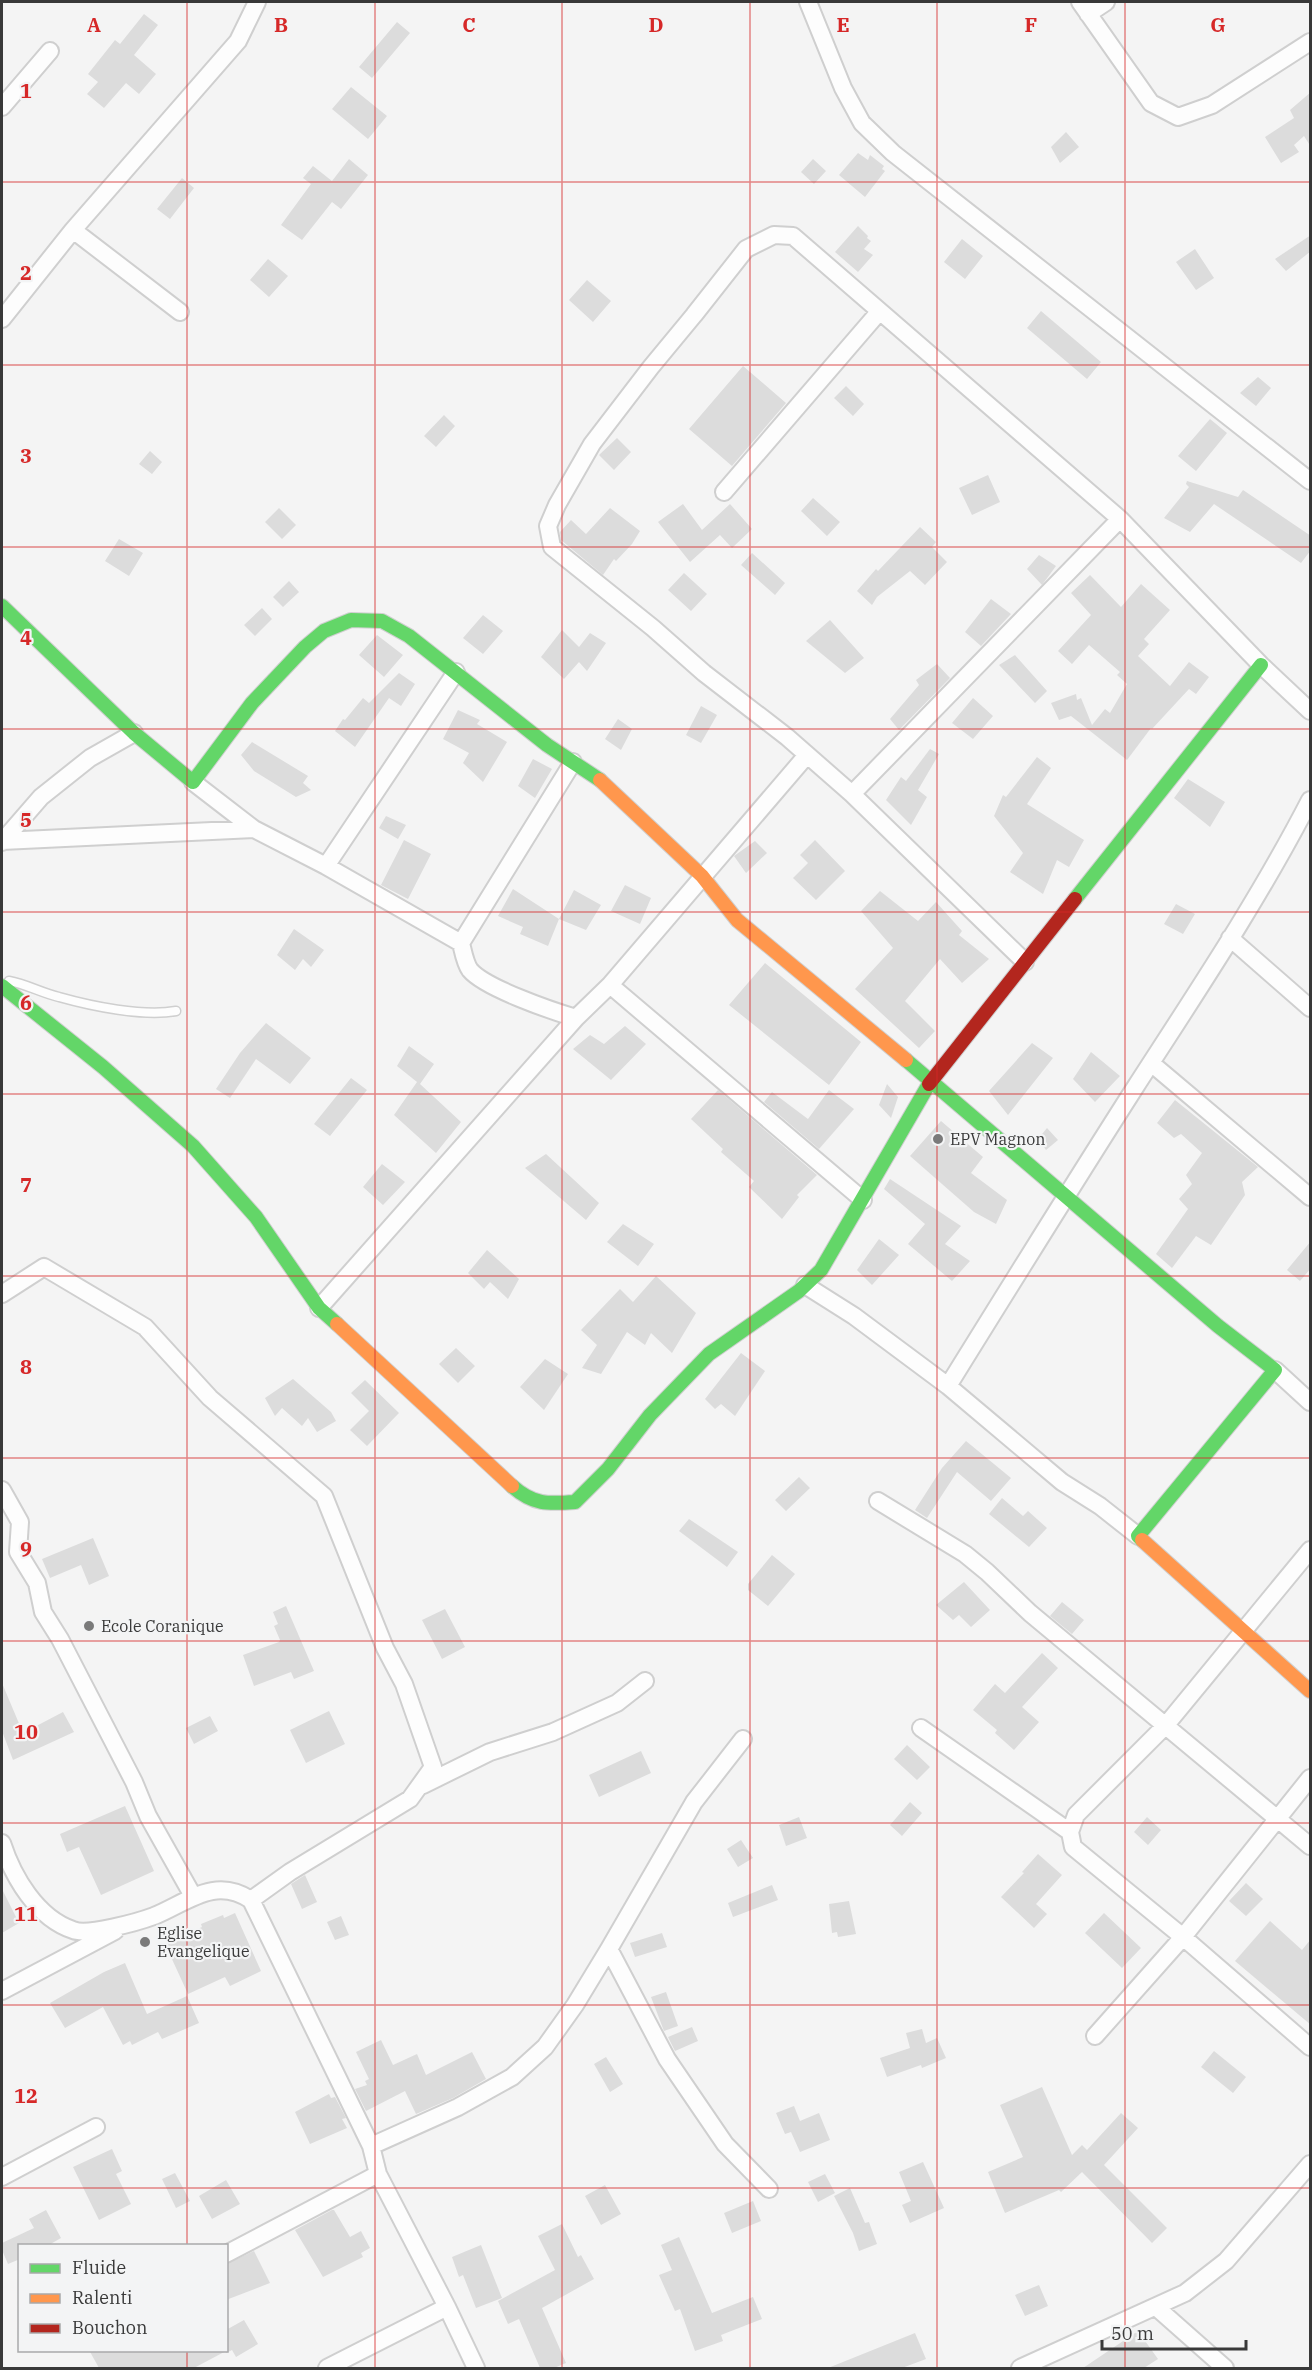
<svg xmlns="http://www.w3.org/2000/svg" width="1312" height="2370" font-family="'IBM Plex Serif',serif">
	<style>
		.building { fill: #dcdcdc }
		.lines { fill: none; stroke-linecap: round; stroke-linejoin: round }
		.lane-casing { stroke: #cfcfcf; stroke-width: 11 }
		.street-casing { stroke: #cfcfcf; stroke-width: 20 }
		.fast-casing { stroke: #cfcfcf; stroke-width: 16 }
		.slow-casing { stroke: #cfcfcf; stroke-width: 16 }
		.jam-casing { stroke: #cfcfcf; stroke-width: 16 }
		.lane { stroke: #fdfdfd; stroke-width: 8 }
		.street { stroke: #fdfdfd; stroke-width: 16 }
		.fast { stroke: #63d668; stroke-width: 14 }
		.slow { stroke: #ff974d; stroke-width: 14 }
		.jam { stroke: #b3261e; stroke-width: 14 }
		.grid { fill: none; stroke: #d62828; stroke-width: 1.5; stroke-opacity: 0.55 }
		.poi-dot { fill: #7a7a7a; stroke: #f3f4f5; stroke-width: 2 }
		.labels { text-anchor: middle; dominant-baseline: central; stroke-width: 4.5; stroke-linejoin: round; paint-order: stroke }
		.poi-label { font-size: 16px; fill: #393939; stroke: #f3f4f5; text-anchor: start }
		.grid-label { font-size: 20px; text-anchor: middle; font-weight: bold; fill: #d62828; stroke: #f3f4f5; stroke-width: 4.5; stroke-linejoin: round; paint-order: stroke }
	</style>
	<rect width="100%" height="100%" fill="#f4f4f4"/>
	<path class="building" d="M144,14L158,25L134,55L156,74L139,94L126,83L104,108L87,94L98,82L88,74L115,40L120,44Z
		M397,22L410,33L372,78L359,67Z
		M351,87L387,116L368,139L332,109Z
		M1311,92V147L1304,136L1294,145L1299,152L1281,163L1265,137L1294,118L1290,110Z
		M1066,132L1079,147L1060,163L1051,147Z
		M858,153L868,160L870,155L884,166L882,169L885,171L865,197L839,175Z
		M349,159L368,175L341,209L332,202L302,240L281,225L311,184L303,178L313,166L332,181Z
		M813,159L826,171L814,184L801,172Z
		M182,178L194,188L170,219L157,209Z
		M858,226L868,236L867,238L871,241L864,249L873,255L858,272L835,252Z
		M1311,235V251L1286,271L1275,259Z
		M962,239L983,256L965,279L944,262Z
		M1195,249L1214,278L1196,290L1176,262Z
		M268,259L288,276L269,297L250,280Z
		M587,280L611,301L593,322L569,300Z
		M1041,311L1101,362L1087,379L1027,328Z
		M743,366L786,403L732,466L689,429Z
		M1258,377L1271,388L1256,406L1240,393Z
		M846,386L864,404L853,416L834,398Z
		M444,415L455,426L436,447L424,436Z
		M1210,419L1227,433L1196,471L1178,456Z
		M617,438L631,452L614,470L599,455Z
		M150,451L162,462L152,474L139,464Z
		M988,475L1000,502L972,515L959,488Z
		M1187,481L1238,497L1243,490L1311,536V550L1301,563L1214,504L1190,532L1164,518L1189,487L1186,484Z
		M813,498L840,522L827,536L801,511Z
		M683,504L702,530L730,504L752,529L732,548L720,535L690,562L658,522Z
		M279,508L296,525L282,539L265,522Z
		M610,508L640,531L632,544L616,561L614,559L603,575L561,540L560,532L571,520L586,534Z
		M920,527L936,542L932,547L947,562L925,585L910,571L877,597L872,605L857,591L876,569L878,571Z
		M119,539L143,553L129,576L105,561Z
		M752,553L785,583L775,595L741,565Z
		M1039,555L1056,566L1042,585L1027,569Z
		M684,573L707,594L691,611L668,590Z
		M1090,575L1121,607L1141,584L1170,610L1144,639L1149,644L1138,656L1170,686L1189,662L1209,677L1196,694L1189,689L1152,729L1151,728L1127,760L1071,716L1059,720L1051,703L1076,694L1077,700L1081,698L1092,725L1105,709L1110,713L1127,684L1117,675L1120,672L1089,645L1072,664L1058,651L1091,615L1071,593Z
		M289,581L299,592L283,607L273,597Z
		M991,599L1011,614L981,646L965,632Z
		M262,608L272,619L255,636L244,625Z
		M483,615L503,631L483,654L463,638Z
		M830,620L864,658L845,673L806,641Z
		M562,630L579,647L590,633L606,643L587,671L579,662L564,679L541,657Z
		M377,635L403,655L384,677L359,655Z
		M1015,655L1047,691L1035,703L999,665Z
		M937,664L950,678L899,730L890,719L919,685L916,680Z
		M399,673L415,684L401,706L389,698L355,747L335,731L343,719L345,720L363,698L369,703Z
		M973,698L993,716L973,739L952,723Z
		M701,706L717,715L701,743L686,735Z
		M458,710L480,720L477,724L507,742L483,782L463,763L469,753L443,739Z
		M618,719L632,729L621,750L605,739Z
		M252,742L308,776L303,783L311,790L296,797L254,771L241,755Z
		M930,749L939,754L918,790L927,797L911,825L886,800L901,777L906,781Z
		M1037,757L1051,768L1027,804L1084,840L1069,867L1057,860L1043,894L1010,872L1023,853L994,816L1003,795L1006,797Z
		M533,759L552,769L535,798L518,786Z
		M1188,779L1225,802L1210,827L1174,798Z
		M386,816L406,825L398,839L379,828Z
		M404,840L431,854L408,899L381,885Z
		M815,840L845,871L816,900L793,878L808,863L800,855Z
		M755,841L767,853L746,873L734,856Z
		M625,885L651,898L640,924L611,911Z
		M513,889L559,919L548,946L520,934L523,927L498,916Z
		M574,890L601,905L586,930L559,919Z
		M880,891L918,921L936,902L962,931L959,935L989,959L962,983L940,959L905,1001L935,1031L919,1048L855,989L893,948L861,911Z
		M1176,904L1195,914L1183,934L1164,924Z
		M294,929L324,950L311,967L303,959L295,970L277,955Z
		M765,963L861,1042L829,1085L729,1005Z
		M266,1023L311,1058L290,1084L256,1059L230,1098L216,1089L240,1053Z
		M625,1026L646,1044L611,1080L573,1049L590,1035L604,1044Z
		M1032,1043L1053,1058L1008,1115L989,1091Z
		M409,1046L434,1064L420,1084L461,1122L436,1153L394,1115L417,1082L397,1066Z
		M1091,1052L1120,1076L1095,1102L1073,1079Z
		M351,1078L367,1090L330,1136L314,1124Z
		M887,1084L898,1097L891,1118L879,1105Z
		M718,1090L817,1175L797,1195L799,1197L782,1219L749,1187L754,1181L721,1152L723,1149L691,1119Z
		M829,1090L854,1109L819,1149L764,1102L772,1092L808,1119Z
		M1175,1100L1258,1167L1242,1182L1245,1195L1211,1245L1196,1236L1172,1268L1156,1254L1188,1209L1179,1199L1192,1184L1186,1175L1202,1153L1181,1134L1174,1138L1157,1123Z
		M941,1121L983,1157L971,1173L1007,1200L996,1224L974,1212L910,1156Z
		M1047,1128L1058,1140L1046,1150L1038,1139Z
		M546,1154L599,1203L586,1220L525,1168Z
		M382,1164L405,1182L383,1205L363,1187Z
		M890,1179L961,1226L945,1244L970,1261L952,1281L908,1244L925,1224L884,1189Z
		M623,1224L654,1244L638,1266L607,1242Z
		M879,1239L899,1255L872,1285L857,1270Z
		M1311,1241V1268L1300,1281L1287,1270Z
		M487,1250L519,1279L508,1299L490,1282L484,1289L468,1273Z
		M656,1276L696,1313L672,1353L651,1333L645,1345L627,1332L601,1374L582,1368L597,1345L581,1330L620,1289L633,1302Z
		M456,1348L475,1366L458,1383L439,1364Z
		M741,1353L765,1371L735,1416L721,1404L715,1409L705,1399Z
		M545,1359L568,1374L544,1410L520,1387Z
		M293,1379L331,1412L336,1421L317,1432L308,1418L302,1426L282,1408L275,1416L265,1398Z
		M365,1380L399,1413L367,1446L350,1430L369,1411L351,1393Z
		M966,1441L1011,1478L991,1501L957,1472L927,1518L915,1510L942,1468Z
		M799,1477L810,1488L786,1511L775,1500Z
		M1002,1498L1023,1516L1028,1511L1047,1528L1029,1547L989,1514Z
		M689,1519L738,1552L727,1567L679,1531Z
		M93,1538L109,1576L89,1585L81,1565L50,1578L42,1559Z
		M772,1555L795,1574L768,1606L748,1590V1584Z
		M964,1582L990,1610L971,1627L959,1615L953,1620L936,1605Z
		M1062,1602L1084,1620L1072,1634L1050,1616Z
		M286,1606L314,1671L294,1679L291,1672L254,1686L243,1655L279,1642L280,1640L274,1626L278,1624L273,1612Z
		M445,1609L465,1647L442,1659L422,1620Z
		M1042,1653L1058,1668L1022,1707L1039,1722L1014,1750L995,1733L997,1730L973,1710L995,1684L1005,1693Z
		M2,1683L23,1733L63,1712L74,1732L13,1760L2,1731Z
		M329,1711L345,1744L306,1763L290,1730Z
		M210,1716L218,1731L194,1744L186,1728Z
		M907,1745L930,1767L917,1780L894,1759Z
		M641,1751L651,1773L599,1797L589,1775Z
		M910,1802L922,1813L902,1836L890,1825Z
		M125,1806L154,1871L101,1895L79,1847L67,1852L60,1834Z
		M799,1817L807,1838L786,1846L779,1825Z
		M1147,1817L1161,1830L1148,1845L1134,1832Z
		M741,1840L753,1858L738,1867L727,1849Z
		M1038,1854L1062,1875L1036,1904L1047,1914L1034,1928L1001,1897L1024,1873L1022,1872Z
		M305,1875L317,1902L302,1909L291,1884Z
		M1246,1883L1263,1899L1246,1916L1229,1901Z
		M772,1885L778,1900L733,1917L728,1903Z
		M2,1889L19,1923L2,1933Z
		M849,1901L856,1934L838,1937L837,1932L832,1933L829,1904Z
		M235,1913L261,1971L230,1986L225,1977L188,1994L165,1944L202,1927L201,1924L223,1915L224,1918Z
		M1104,1913L1141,1948L1122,1968L1085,1933Z
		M341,1916L349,1935L335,1940L327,1922Z
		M1270,1921L1302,1950L1311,1939V2025L1235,1961Z
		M662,1933L667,1947L635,1957L630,1943Z
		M125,1963L147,2014L187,1996L199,2023L162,2039L158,2032L132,2045L130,2041L123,2045L103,2007L65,2028L50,2003L104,1972Z
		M666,1992L678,2026L664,2031L651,1997Z
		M692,2027L698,2041L675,2051L668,2037Z
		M922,2029L926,2043L937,2038L946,2058L922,2068L921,2065L887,2077L880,2058L910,2048L906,2033Z
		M381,2040L393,2065L417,2054L426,2075L472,2052L486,2079L453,2098L416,2114L405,2091L366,2111L355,2089L367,2085L365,2081L369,2079L356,2052Z
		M1214,2051L1246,2077L1233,2093L1201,2067Z
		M606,2057L623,2084L610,2092L594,2064Z
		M1042,2087L1072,2155L1082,2145L1087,2150L1121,2113L1138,2128L1104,2165L1167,2228L1152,2243L1082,2172L1061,2192L1059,2190L1005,2213L988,2172L1023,2157L1000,2105Z
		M329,2094L331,2098L335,2097L346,2118L342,2119L347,2128L310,2144L295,2112Z
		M794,2106L800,2121L819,2113L830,2140L800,2152L791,2132L785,2134L776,2113Z
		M112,2149L122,2171L116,2174L131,2204L99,2220L73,2167Z
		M923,2162L944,2208L910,2223L902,2205L911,2201L899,2172Z
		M175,2173L190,2201L176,2208L162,2179Z
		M825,2174L835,2193L818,2202L808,2182Z
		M226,2180L240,2204L212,2219L199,2196Z
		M605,2185L621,2214L601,2225L585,2196Z
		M850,2188L865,2223L869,2222L877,2244L859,2251L853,2233L834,2196Z
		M753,2201L761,2221L732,2233L724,2213Z
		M46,2210L61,2238L47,2246H20V2259L8,2264L2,2250V2243L34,2228L29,2219Z
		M332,2210H334L350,2237L361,2231L370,2248L361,2253L363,2257L323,2277L295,2230Z
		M562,2224L578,2257L581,2255L594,2279L542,2308L566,2363L554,2368H540L519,2319L508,2324L498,2301L555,2270L538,2236Z
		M679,2237L712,2313L753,2297L762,2319L721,2335L723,2341L695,2351L680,2309L675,2311L659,2275L672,2270L661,2245Z
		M481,2245L502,2298L476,2308L463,2275L459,2277L452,2257Z
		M254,2251L270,2283L226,2300V2264Z
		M1039,2285L1048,2306L1025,2316L1015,2295Z
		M244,2320L258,2344L236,2357L232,2350L226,2353V2351L194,2368H99L89,2350H226V2330Z
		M1138,2331L1158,2359L1144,2368H1083Z
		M915,2333L926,2359L902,2368H828Z"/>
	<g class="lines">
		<defs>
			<path id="lane" d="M9,981C26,984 42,993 59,997C91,1006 143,1017 176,1011"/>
			<path id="street" d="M808,2L843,88L862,123L893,153L1310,481
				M1080,2L1151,103L1178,117L1212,105L1310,42
				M1088,14L1106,2
				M2,107L50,51
				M73,230L180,312
				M2,319L73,230L238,41L257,2
				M724,492L879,312
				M193,782L254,829L326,866L456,672
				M852,794L1120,519
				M2,841L254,829
				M2,842L41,797L90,758L134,733
				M326,866L461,943C463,951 465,963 470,970C485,988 552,1011 576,1018
				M1230,938L1310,1008
				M461,943L573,762
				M1025,962L852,794L787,737L704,673L653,628L552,547L548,526L557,505L592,444L651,367L694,315L746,249L774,235L793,236L1120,519L1261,665L1310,711
				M610,985L863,1200
				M1151,1063L1310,1197
				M805,1285L854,1316L948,1386L1062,1482L1100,1506L1138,1536
				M2,1294L44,1267L145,1327L210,1398L324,1496L385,1648L404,1684L433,1767L410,1799L290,1872L251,1900
				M319,1308L576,1018L610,985L807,755
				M1275,1370L1310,1402
				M948,1386C1010,1286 1072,1186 1136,1086C1196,993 1259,899 1310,800
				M2,1490L20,1522L18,1552L37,1583L43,1612L60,1639L134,1782L148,1816L193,1896
				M878,1501L965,1554L987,1572L1030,1613L1310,1846
				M1310,1550L1166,1725L1076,1815L1070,1832L1073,1847L1183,1937L1310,2047
				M921,1728L1070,1832
				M423,1785L490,1752L553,1732L617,1703L645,1681
				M2,1843C13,1877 37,1918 73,1930C87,1936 138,1922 154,1916C188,1902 215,1876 251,1900L371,2146L378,2174L447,2307L476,2368
				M609,1949L667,2059L725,2144L769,2189
				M2,1991L115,1931
				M1095,2036L1183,1937L1310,1778
				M371,2146L458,2107L512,2077L545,2047L575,2005L609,1949L694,1802L743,1739
				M2,2177L96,2127
				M226,2254L378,2174
				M1156,2307L1225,2368
				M327,2368L447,2307
				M1020,2368L1185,2293L1226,2261L1310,2164"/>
			<path id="fast" d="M2,606L134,733L193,782L252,703L305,647L324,631L351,620L382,621L409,636L547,745L600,780
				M1075,899L1261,665
				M2,986L103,1067L193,1146L256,1217L319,1308L337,1324
				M906,1060L1218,1326L1275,1370L1138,1536L1142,1540
				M512,1486C533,1505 548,1504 575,1502L608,1469L650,1415L709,1354L799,1291L821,1270L929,1084"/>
			<path id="slow" d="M600,780L702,876L737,920L906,1060
				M337,1324L512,1486
				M1142,1540L1310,1691"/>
			<path id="jam" d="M929,1084L1075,899"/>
		</defs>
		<use href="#lane" class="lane-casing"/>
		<use href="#street" class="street-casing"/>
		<use href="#fast" class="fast-casing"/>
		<use href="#slow" class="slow-casing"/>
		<use href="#jam" class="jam-casing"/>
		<use href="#lane" class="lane"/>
		<use href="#street" class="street"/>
		<use href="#fast" class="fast"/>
		<use href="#slow" class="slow"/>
		<use href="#jam" class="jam"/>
	</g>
	<path class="grid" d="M187,2V2246M375,2V2368M562,2V2368M750,2V2368M937,2V2368M1125,2V2368M2,182H1310M2,365H1310M2,547H1310M2,729H1310M2,912H1310M2,1094H1310M2,1276H1310M2,1458H1310M2,1641H1310M2,1823H1310M2,2005H1310M2,2188H1310M187,2350V2368"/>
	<g class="poi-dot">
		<circle cx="938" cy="1139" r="6"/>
		<circle cx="89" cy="1626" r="6"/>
		<circle cx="145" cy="1942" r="6"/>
	</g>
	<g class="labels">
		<g class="poi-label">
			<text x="950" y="1139">EPV Magnon</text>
			<text x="101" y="1626">Ecole Coranique</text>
			<text x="157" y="1933">Eglise<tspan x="157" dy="18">Evangelique</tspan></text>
		</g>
	</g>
	<g class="grid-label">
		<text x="94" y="32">A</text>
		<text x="281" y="32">B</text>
		<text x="469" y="32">C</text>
		<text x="656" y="32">D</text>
		<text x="843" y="32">E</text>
		<text x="1031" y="32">F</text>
		<text x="1218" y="32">G</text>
		<text x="26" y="98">1</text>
		<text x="26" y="280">2</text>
		<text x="26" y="463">3</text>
		<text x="26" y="645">4</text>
		<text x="26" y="827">5</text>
		<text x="26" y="1010">6</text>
		<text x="26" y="1192">7</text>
		<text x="26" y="1374">8</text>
		<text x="26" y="1556">9</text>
		<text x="26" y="1739">10</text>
		<text x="26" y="1921">11</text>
		<text x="26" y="2103">12</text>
	</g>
	<rect width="1312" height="2370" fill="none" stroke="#393939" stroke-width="6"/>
	<rect x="18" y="2244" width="210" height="108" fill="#f3f4f5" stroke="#a9a9aa" stroke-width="1.5"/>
	<rect x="30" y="2264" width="30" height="9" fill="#63d668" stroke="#a9a9aa" stroke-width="1.5"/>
	<text x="72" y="2274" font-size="18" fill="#393939">Fluide</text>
	<rect x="30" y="2294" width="30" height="9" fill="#ff974d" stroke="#a9a9aa" stroke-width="1.5"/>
	<text x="72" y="2304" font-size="18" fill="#393939">Ralenti</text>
	<rect x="30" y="2324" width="30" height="9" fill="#b3261e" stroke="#a9a9aa" stroke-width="1.5"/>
	<text x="72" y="2334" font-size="18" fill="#393939">Bouchon</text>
	<path d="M1102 2340v9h144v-9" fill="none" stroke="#393939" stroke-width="3"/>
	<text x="1111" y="2340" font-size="18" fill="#393939" stroke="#f3f4f5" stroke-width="4.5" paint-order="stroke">50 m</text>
</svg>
